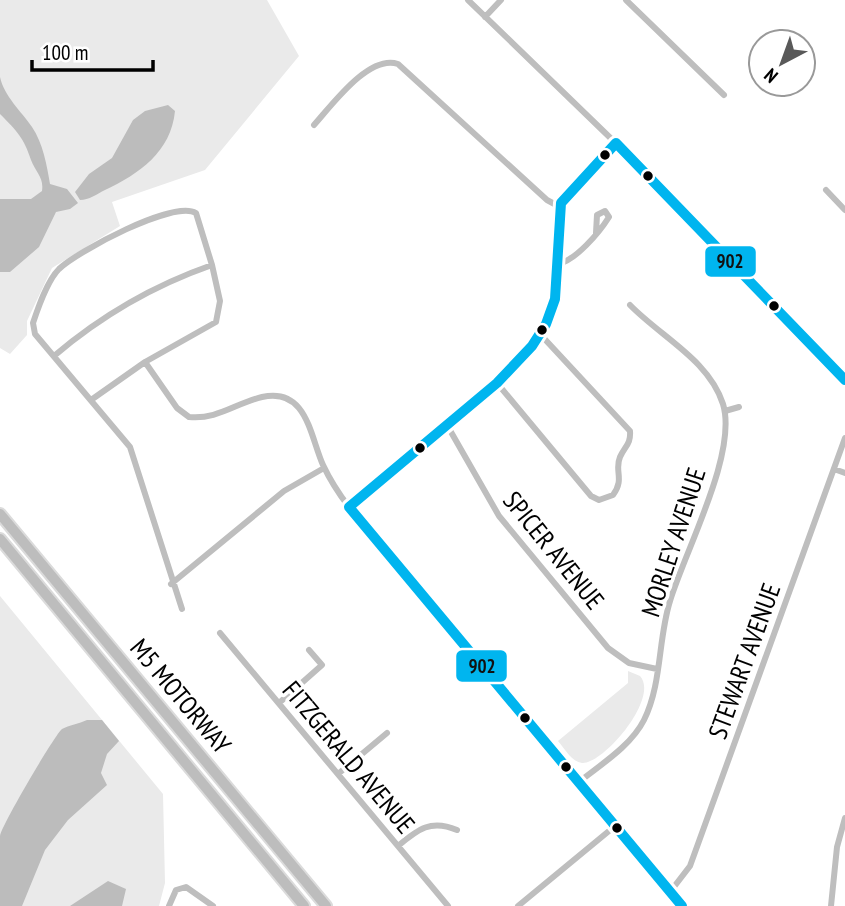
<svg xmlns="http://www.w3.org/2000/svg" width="845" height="906" font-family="'PT Sans Narrow',sans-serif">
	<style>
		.green { fill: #eaeaea }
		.water { fill: #bcbcbc }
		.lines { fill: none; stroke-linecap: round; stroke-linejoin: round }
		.highway-casing { stroke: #dbdbdb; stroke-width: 14 }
		.street { stroke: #bebebe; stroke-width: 6 }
		.highway { stroke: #bdbdbd; stroke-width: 10 }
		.bus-1-casing { stroke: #fff; stroke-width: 16 }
		.bus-1 { stroke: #00b5ef; stroke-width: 10 }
		.bus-dot { fill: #000; stroke: #fff; stroke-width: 2.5 }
		.labels { text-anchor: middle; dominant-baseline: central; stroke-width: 7; stroke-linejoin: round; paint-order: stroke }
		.street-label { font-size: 26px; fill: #000; stroke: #fff }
		.line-badge { stroke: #fff; stroke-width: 2.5 }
		.pale-badge-label { font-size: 19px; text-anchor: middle; font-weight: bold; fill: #111 }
	</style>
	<rect width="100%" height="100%" fill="#fff"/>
	<path class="green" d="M0,0H267L299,56L205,170L112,202L120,226L52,268L27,321V335L10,354L0,348Z
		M0,596L163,794L165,883L159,906H0Z
		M628,671L640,676C660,698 603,765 582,763C572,762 565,749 558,741L628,683Z"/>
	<path class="water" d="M0,77C4,96 21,111 32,127C43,143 47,166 50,184L67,189L78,203L70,209L56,212L39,247L10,272H0V199H31L42,191C44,177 36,173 31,160C24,138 17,131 0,114Z
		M168,105L175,111C171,152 139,174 105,190C97,194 89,200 80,200L75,192L89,174L112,158L133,120L145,111Z
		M87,720H102L119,741L107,754L101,773L107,785L68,820L45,850L22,906H0C0,883 0,858 0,836C1,826 56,733 62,729C69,725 79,724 87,720Z
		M108,881L126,889L122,906H70Z"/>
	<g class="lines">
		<defs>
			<path id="highway" d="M0,514L326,906
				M0,539L304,906"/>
		</defs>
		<use href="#highway" class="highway-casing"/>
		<path class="street" d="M468,0L659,185L845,380
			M626,0L724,95
			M485,17L501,0
			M314,125C332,105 369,54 398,64L547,200L560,207
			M826,190L845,210
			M558,264C576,260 599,233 609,217L605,211L597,215L596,233
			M54,356C102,315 152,286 212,265L220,301L216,322L145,362L91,400
			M145,362L177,408L189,417C217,420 236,403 262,397C307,387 310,436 323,465C330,480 339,494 349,507L682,906
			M497,383L591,496L599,500L613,495C625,479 614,471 620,457C625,446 631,444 630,431L540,334
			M725,411L739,407
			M447,425L499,516L608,648L629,663L657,669
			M834,469L845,473
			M349,507L497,383L532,346L546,324L555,299L561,203L616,143
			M171,584L284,491L324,468
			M182,609L130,447L35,334L33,323C38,308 47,281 59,269C78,251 173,200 196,213L212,265
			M220,633L448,906
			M279,703L322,665L309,650
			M338,774L387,733
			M579,782C600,765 631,746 644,720C662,684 658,639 670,601C685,551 738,453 723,404C709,360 661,337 630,305
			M398,846C418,829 431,819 457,830
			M670,892L690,866L845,438
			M169,906L176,890L186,887L213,906
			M518,906L615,826
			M831,906L837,847L845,818"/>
		<use href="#highway" class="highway"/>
		<defs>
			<path id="bus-1" d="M616,143L845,380
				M349,507L682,906
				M349,507L497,383L532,346L546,324L555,299L561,203L616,143"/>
		</defs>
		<use href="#bus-1" class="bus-1-casing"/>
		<use href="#bus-1" class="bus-1"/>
	</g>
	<g class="bus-dot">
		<circle cx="605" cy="155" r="6"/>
		<circle cx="648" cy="176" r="6"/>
		<circle cx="774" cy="306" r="6"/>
		<circle cx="542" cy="330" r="6"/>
		<circle cx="420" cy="448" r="6"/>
		<circle cx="525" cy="718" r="6"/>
		<circle cx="566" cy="767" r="6"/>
		<circle cx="617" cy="828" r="6"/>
	</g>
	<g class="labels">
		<g class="street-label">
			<text transform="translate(673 542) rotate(-72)">MORLEY AVENUE</text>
			<text transform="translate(554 550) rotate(51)">SPICER AVENUE</text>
			<text transform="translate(744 661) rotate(-70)">STEWART AVENUE</text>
			<text transform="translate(181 696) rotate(50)">M5 MOTORWAY</text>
			<text transform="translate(349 757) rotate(50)">FITZGERALD AVENUE</text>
		</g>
	</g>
	<g class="line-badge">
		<rect x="704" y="245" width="53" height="33" rx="7" fill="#00b5ef"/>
		<rect x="455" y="649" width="53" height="34" rx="7" fill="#00b5ef"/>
	</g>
	<g class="pale-badge-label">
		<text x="730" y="268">902</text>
		<text x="482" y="673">902</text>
	</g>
	<g transform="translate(782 63) rotate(221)"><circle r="33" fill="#ffffff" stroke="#999999" stroke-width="2"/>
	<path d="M0-5L12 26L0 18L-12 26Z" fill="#595959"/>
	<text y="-10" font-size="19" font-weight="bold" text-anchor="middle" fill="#000000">N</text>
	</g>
	<path d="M32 60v10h121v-10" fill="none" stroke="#000000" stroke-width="3.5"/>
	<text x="42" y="60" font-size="21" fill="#000000" stroke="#ffffff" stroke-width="5" paint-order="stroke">100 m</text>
</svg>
